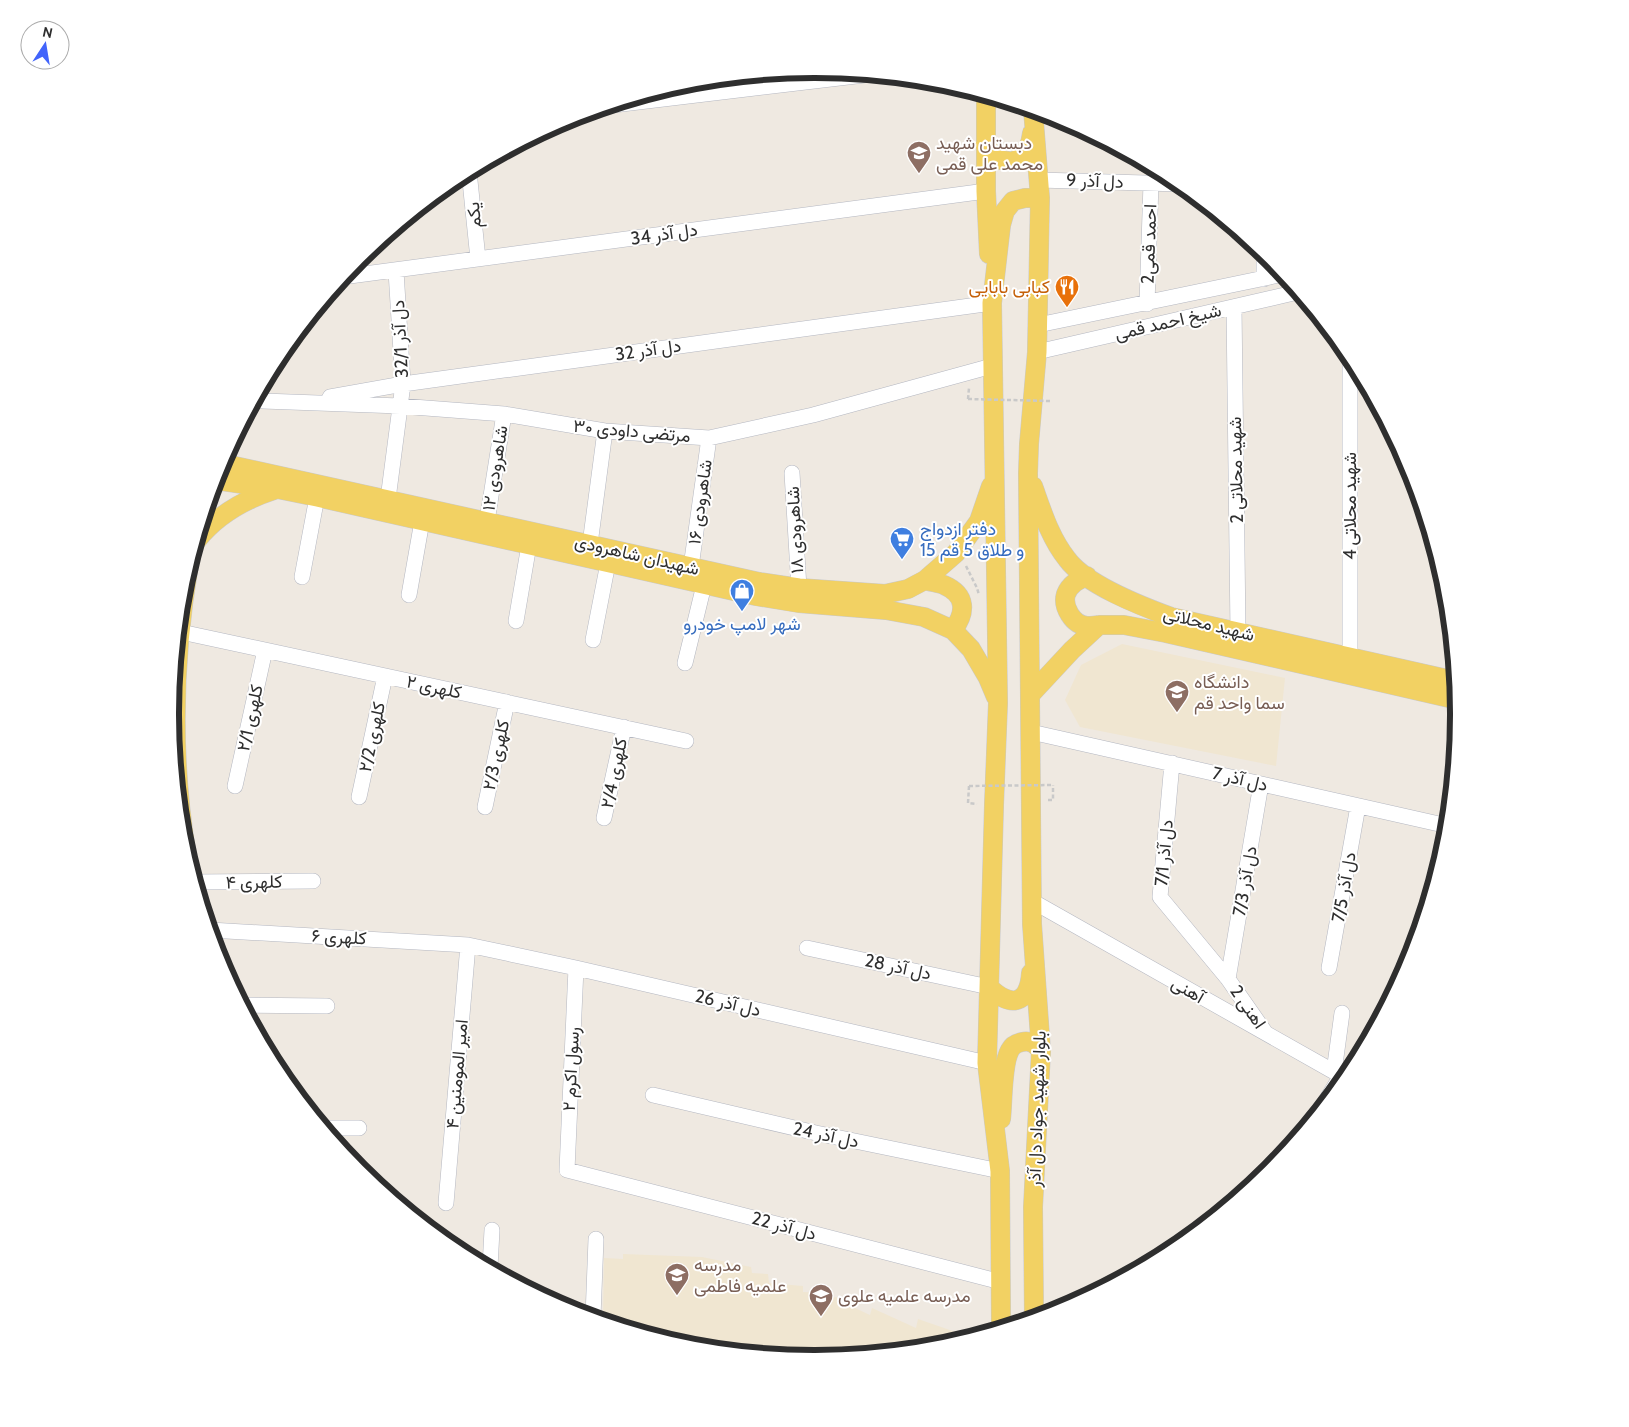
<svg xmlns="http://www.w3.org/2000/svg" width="1629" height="1427" font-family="Cabin,Vazirmatn,sans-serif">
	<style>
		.education { fill: #f0e6d1 }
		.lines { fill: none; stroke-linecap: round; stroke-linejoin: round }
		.minor-casing { stroke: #b4b7c1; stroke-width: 16 }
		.major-casing { stroke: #c9c9c9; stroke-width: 20 }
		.path { stroke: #c9c9c9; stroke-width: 2.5; stroke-dasharray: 4 2.5; stroke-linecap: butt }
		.minor { stroke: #fff; stroke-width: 15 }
		.major { stroke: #f2d163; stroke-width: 19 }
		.path-bridge { stroke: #c9c9c9; stroke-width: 2.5; stroke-dasharray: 4 2.5; stroke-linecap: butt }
		.labels { text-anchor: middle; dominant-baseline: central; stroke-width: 4; stroke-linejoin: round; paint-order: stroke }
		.education-label { font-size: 18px; fill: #785e54; stroke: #fff; text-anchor: start }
		.street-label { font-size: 18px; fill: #2e2e2e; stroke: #fff }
		.food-label { font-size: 18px; fill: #c56008; stroke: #fff; text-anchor: end }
		.shop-label { font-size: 18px; fill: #366cbe; stroke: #fff; text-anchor: start }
		.rim { fill: none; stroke: #2e2e2e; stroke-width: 6 }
	</style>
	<rect width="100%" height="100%" fill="#efe9e1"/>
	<path class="education" d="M1122,644L1285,678L1276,766L1080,727L1065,700L1081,665Z
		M623,1254L702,1257L751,1267L752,1273L768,1274L769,1283L803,1286V1292L823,1293L824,1299L837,1297L838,1304L844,1303L870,1315L872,1308L916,1328L918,1319L970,1337L940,1346L814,1358L688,1346L603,1320L604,1258L623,1259Z"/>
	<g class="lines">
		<defs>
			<path id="minor" d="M605,106L873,74
				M469,171L478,259
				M1038,180L1181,184
				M1264,252V279
				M342,277L986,191
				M1147,304L1151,183
				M1234,307L1238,632
				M1038,325L1284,274
				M1037,352L1298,292
				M258,394L263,401L400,406L504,414L605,431L709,438L813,415L992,366
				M330,397L403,384L992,303
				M792,473L799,588
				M388,499L403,384L396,271
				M487,521L504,414
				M590,544L605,431
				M691,567L709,438
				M302,577L317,497
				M409,595L422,521
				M516,621L529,545
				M181,632L686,741
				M593,640L608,563
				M1350,658V355
				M685,663L704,585
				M1031,732L1448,826
				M1172,763L1160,897L1228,979L1265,1032
				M235,786L265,650
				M359,797L385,676
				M485,807L507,702
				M604,818L624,727
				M195,882L313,881
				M1032,901L1345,1078
				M210,930L468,945L576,968L987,1063
				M807,948L989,987
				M576,968L567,1170L1001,1282
				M1329,968L1358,806
				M1228,979L1261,784
				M243,1005L327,1006
				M1334,1072L1342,1013
				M653,1095L816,1133L1000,1171
				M1325,1102L1341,1076
				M324,1128H359
				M446,1203L468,945
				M490,1267L492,1230
				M593,1317L596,1239"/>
			<path id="major" d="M986,95V191L989,254
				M1033,109L1040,198L1037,352L1029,444L1028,473L1032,924L1041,1051L1033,1207L1034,1317
				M985,145L996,159C1001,160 1008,162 1013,161C1026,158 1031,144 1032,133
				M221,463L759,582L799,588L885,594L908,589L925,580L956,553L979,521L991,486
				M215,480L278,489L317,497L756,596L799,603L886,610L924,617L953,630L971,649L988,678L996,697
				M1033,486C1042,511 1050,538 1067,559C1086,585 1141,606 1171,617L1456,681
				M197,540C217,515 243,500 274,490
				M1087,576C1078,580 1070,584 1066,594C1062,607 1073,625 1087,626C1091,626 1095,626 1099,625
				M925,580C931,582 939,583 944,585C967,595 966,613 953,630
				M1031,694L1072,650L1099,625H1124L1166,633L1458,700
				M186,851C171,757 173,658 189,564
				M989,987C1010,1008 1029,1005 1031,973
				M1001,1119C1003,1102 1002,1064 1010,1050C1012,1046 1017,1043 1022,1042C1031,1040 1036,1044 1041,1051
				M1001,1327L1000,1171L987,1063L994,805L998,703L992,303L1001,225L1005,211L1013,201L1025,198H1040"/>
		</defs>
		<use href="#minor" class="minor-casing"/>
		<use href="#major" class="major-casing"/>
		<path class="path" d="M968,399L969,388
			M966,566L977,588L979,595
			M969,786L968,803L977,804
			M1048,800H1053V785"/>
		<use href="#minor" class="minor"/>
		<use href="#major" class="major"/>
		<path class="path-bridge" d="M968,399L1050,401
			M969,786L1053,785"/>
	</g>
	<defs>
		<symbol id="school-pin" viewBox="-11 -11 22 30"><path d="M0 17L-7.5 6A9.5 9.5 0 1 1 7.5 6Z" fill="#8d6e63" stroke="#fff"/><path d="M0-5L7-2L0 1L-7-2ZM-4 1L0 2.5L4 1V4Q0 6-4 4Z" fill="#fff"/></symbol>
		<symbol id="restaurant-pin" viewBox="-11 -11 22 30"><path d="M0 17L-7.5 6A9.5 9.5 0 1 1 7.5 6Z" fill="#e8710a" stroke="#fff"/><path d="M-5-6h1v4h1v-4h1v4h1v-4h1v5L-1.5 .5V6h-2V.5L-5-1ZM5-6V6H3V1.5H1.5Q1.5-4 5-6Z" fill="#fff"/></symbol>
		<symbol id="supermarket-pin" viewBox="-11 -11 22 30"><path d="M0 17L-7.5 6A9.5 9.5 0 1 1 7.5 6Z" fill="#3f7fe0" stroke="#fff"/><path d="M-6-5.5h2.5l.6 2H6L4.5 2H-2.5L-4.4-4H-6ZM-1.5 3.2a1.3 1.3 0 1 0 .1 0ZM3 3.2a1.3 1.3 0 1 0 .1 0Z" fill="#fff"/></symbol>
		<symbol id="shop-pin" viewBox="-11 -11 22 30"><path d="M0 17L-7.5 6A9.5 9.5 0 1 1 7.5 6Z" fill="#3f7fe0" stroke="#fff"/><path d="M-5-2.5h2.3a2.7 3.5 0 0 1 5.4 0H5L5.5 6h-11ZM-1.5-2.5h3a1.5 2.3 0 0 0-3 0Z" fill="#fff"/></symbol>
		<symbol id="university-pin" viewBox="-11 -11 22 30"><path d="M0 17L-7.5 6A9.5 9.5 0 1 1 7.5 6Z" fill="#8d6e63" stroke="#fff"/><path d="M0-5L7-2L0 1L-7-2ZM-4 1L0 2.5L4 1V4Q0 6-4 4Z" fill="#fff"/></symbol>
	</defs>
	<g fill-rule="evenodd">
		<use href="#school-pin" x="905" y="139" width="28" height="38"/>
		<use href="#restaurant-pin" x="1053" y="273" width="28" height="38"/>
		<use href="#supermarket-pin" x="888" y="525" width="28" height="38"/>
		<use href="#shop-pin" x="728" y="577" width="28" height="38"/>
		<use href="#university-pin" x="1163" y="678" width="28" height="38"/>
		<use href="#school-pin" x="663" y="1261" width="28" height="38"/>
		<use href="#school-pin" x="807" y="1282" width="28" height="38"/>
	</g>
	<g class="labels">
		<g class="education-label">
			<text x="936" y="143">دبستان شهید<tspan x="936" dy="21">محمد علی قمی</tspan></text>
			<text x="1194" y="682">دانشگاه<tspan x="1194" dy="21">سما واحد قم</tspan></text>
			<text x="694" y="1265">مدرسه<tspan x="694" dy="21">علمیه فاطمی</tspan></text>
			<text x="838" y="1296">مدرسه علمیه علوی</text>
		</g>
		<g class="street-label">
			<text transform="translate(1095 181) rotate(2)">دل آذر 9</text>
			<text transform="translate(474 215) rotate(-96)">یکم</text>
			<text transform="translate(664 234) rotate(-8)">دل آذر 34</text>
			<text transform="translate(1149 244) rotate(-88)">احمد قمی2</text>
			<text transform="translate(1168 322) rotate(-13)">شیخ احمد قمی</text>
			<text transform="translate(400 339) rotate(-93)">دل آذر 32/1</text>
			<text transform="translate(648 350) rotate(-8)">دل آذر 32</text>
			<text transform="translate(632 431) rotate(5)">۳۰ مرتضی داودی</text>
			<text transform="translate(495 468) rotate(-81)">شاهرودی ۱۲</text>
			<text transform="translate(1236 470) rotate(-91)">شهید محلاتی 2</text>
			<text transform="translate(700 502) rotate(-82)">شاهرودی ۱۶</text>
			<text transform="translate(1350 506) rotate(-90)">شهید محلاتی 4</text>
			<text transform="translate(795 530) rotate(-93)">شاهرودی ۱۸</text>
			<text transform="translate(637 555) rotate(13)">شهیدان شاهرودی</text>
			<text transform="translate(1209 624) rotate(14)">شهید محلاتی</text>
			<text transform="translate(434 687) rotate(12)">کلهری ۲</text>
			<text transform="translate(250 718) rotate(-78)">کلهری ۲/1</text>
			<text transform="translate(372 737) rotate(-78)">کلهری ۲/2</text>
			<text transform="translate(496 755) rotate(-78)">کلهری ۲/3</text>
			<text transform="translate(614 773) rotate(-78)">کلهری ۲/4</text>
			<text transform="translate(1240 779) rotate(13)">دل آذر 7</text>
			<text transform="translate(1164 853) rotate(-85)">دل آذر 7/1</text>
			<text transform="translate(1245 881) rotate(-80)">دل آذر 7/3</text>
			<text transform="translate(254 882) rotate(-1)">کلهری ۴</text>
			<text transform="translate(1344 887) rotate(-80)">دل آذر 7/5</text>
			<text transform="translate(339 937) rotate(3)">کلهری ۶</text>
			<text transform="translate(898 967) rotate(12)">دل آذر 28</text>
			<text transform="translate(1188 990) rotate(30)">آهنی</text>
			<text transform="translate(728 1003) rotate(13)">دل آذر 26</text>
			<text transform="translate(1248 1007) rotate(55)">اهنی 2</text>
			<text transform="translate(571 1069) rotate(-87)">رسول اکرم ۲</text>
			<text transform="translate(457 1074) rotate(-85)">امیر المومنین ۴</text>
			<text transform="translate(1037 1109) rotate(-88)">بلوار شهید جواد دل آذر</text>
			<text transform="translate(826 1135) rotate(12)">دل آذر 24</text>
			<text transform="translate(784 1226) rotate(15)">دل آذر 22</text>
		</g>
		<g class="food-label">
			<text x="1050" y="287">کبابی بابایی</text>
		</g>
		<g class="shop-label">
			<text x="920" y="529">دفتر ازدواج<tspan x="920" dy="21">15 و طلاق 5 قم</tspan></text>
			<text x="742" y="624" text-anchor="middle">شهر لامپ خودرو</text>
		</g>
	</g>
	<path d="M0 0H1629V1427H0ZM814 78H815A635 635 0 0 1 1450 713V715A635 635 0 0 1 815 1350H814A635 635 0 0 1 179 715V713A635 635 0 0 1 814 78Z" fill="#fff" fill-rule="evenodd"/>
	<path class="rim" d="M814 78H815A635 635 0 0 1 1450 713V715A635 635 0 0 1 815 1350H814A635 635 0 0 1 179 715V713A635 635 0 0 1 814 78Z"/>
	<g transform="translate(45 45) rotate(12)"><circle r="24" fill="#ffffff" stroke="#ababab"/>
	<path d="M0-4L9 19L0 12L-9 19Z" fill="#4264fb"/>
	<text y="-8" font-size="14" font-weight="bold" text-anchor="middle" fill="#2e2e2e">N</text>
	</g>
</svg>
